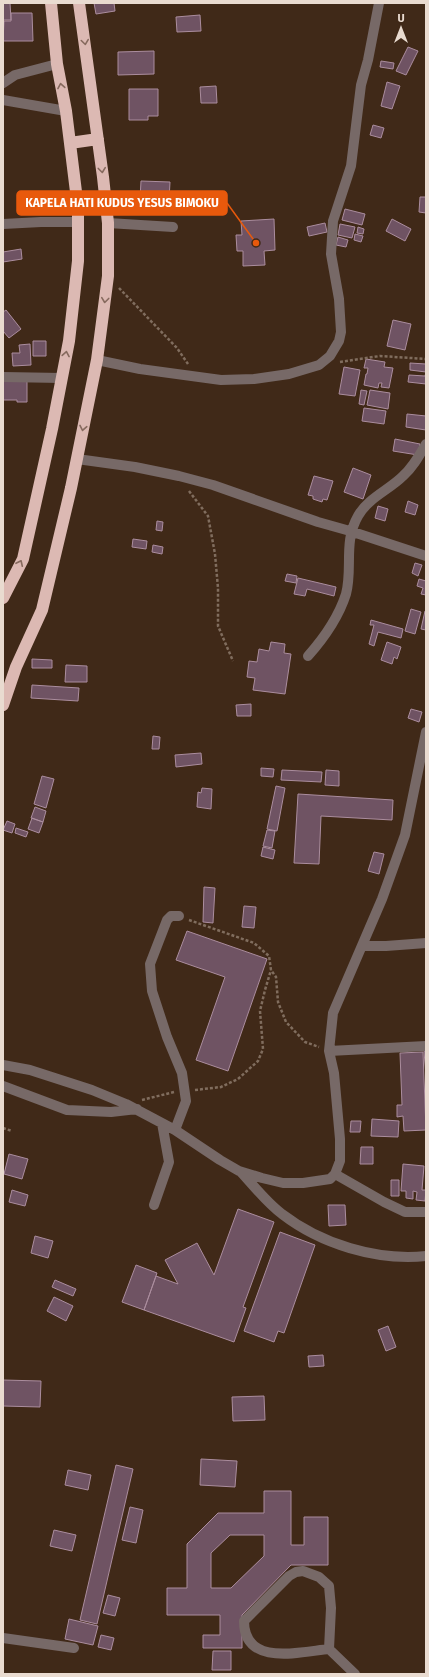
<svg xmlns="http://www.w3.org/2000/svg" width="429" height="1677" font-family="'Fira Sans',sans-serif">
	<style>
		.building { fill: #6f5363; stroke: #ab8d9e; fill-rule: evenodd }
		.lines { fill: none; stroke-linecap: round; stroke-linejoin: round }
		.path { stroke: #806d5e; stroke-width: 2.5; stroke-dasharray: 3 2; stroke-linecap: butt }
		.minor { stroke: #776967; stroke-width: 10 }
		.highway { stroke: #dcb9b3; stroke-width: 12 }
		.oneway { stroke: #866a5e }
		.leader { fill: none; stroke: #e8590c; stroke-width: 1.5 }
		.callout-dot { fill: #e8590c; stroke: #402918; stroke-width: 1.5 }
		.callout { fill: #e8590c; stroke: #e8590c; stroke-width: 1.5 }
		.callout-label { font-size: 12px; text-anchor: middle; font-weight: bold; fill: #fff }
	</style>
	<rect width="100%" height="100%" fill="#402918"/>
	<path class="building" d="M3,3H10L11,20H3Z
		M94,3H114L115,11L96,14Z
		M11,13H32L33,41H3L4,21H11Z
		M200,15L201,31L177,32L176,17Z
		M408,47L418,51L406,75L396,71Z
		M154,51V74L118,75V52Z
		M381,61L394,63L393,69L380,67Z
		M387,82L400,86L392,109L381,106Z
		M216,86L217,103H201L200,87Z
		M129,89H158V116H148V120H129Z
		M373,125L384,128L381,138L370,135Z
		M141,181L170,182L169,200L140,199Z
		M420,197H426V213L419,212Z
		M345,209L365,214L362,225L342,220Z
		M274,219L275,250L264,251L265,265L243,266V251H237L236,235H242L241,221Z
		M392,219L411,229L405,241L386,231Z
		M325,223L327,232L309,236L307,227Z
		M340,224L355,227L352,238L338,235Z
		M358,227L364,229L363,234L357,233Z
		M355,234L363,236L361,242L354,240Z
		M338,237L348,240L346,247L336,245Z
		M21,249L22,259L3,262V252Z
		M6,310L21,329L9,338L3,331V312Z
		M393,320L411,324L405,350L387,346Z
		M33,341H46V356H33Z
		M30,344L31,365L13,366L12,353H20L19,345Z
		M366,359L385,362L384,367L393,368L389,388L381,387L382,383H379L378,388L364,385L366,374H367L368,368H364Z
		M410,363L426,364V384L408,382L409,375L425,376L426,372L410,370Z
		M344,367L360,370L355,396L339,394Z
		M3,381H27V402H17V400H3Z
		M361,390L367,391L364,405L359,404Z
		M370,390L390,393L388,409L367,405Z
		M364,408L386,411L384,424L362,421Z
		M407,414L426,416V430L406,427Z
		M395,439L420,444L418,455L393,451Z
		M353,468L371,475L363,499L344,492Z
		M314,476L333,481L327,500L323,499L322,502L313,499V496L308,495Z
		M408,501L418,505L415,515L405,512Z
		M378,506L388,509L385,521L375,518Z
		M157,521L163,522L162,531L156,530Z
		M133,539L147,541L146,549L132,547Z
		M153,545L163,547L162,554L152,552Z
		M415,563L422,565L418,576L412,573Z
		M287,574L297,576L296,583L285,581Z
		M298,578L336,587L334,596L307,589L305,596L294,594Z
		M419,579L426,581V595L421,594L423,588L417,586Z
		M411,609L421,612L415,634L405,631Z
		M425,611H426V630L421,629Z
		M371,620L403,629L401,638L378,632L374,646L369,644L374,625H370Z
		M271,642L285,644L284,653L291,654L285,694L253,690L255,678L247,677L249,661L257,662L259,649L269,651Z
		M387,642L401,647L397,659L394,657L392,664L381,660Z
		M32,659L52,660V668H32Z
		M66,665L87,666V682H65Z
		M32,685L79,688L78,701L31,698Z
		M251,704V716H237L236,705Z
		M411,709L422,712L419,722L408,718Z
		M153,736L160,737L159,749H152Z
		M201,753L202,764L176,767L175,755Z
		M261,768L274,769L273,777L261,776Z
		M282,770L322,772L321,782L281,780Z
		M326,770L339,771V786L325,785Z
		M42,776L54,779L46,808L34,804Z
		M276,786L285,788L277,831L267,829Z
		M202,788L212,789L211,809L197,807L198,792L201,793Z
		M298,794L393,800L392,820L321,816L319,864L294,863Z
		M35,807L46,811L43,822L31,818Z
		M32,818L43,822L39,833L28,829Z
		M7,821L15,824L12,833L3,830Z
		M16,828L28,832L26,837L15,833Z
		M267,830L275,831L272,848L263,846Z
		M263,847L275,850L273,859L261,856Z
		M374,852L384,854L379,874L368,871Z
		M204,887L215,888L213,923L203,922Z
		M244,906L256,907L254,928L242,927Z
		M187,931L267,959L228,1071L196,1060L225,977L176,960Z
		M424,1051H426V1077Z
		M423,1052L426,1130L404,1131L403,1116L397,1117V1105H402L400,1053Z
		M372,1119L399,1121L398,1137L371,1136Z
		M351,1121H361L360,1132H350Z
		M361,1147H373V1164H360Z
		M9,1154L28,1159L22,1179L4,1174Z
		M403,1164L424,1166L422,1190H426L425,1201L416,1200L417,1192L413,1191V1199L406,1198V1191H401Z
		M391,1180H399V1196H391Z
		M12,1190L28,1195L25,1206L9,1202Z
		M328,1205H345L346,1225L329,1226Z
		M238,1209L274,1222L243,1307L246,1308L234,1342L144,1310L156,1276L178,1284L165,1260L197,1243L214,1275Z
		M280,1232L315,1245L284,1333L278,1331L274,1342L244,1331Z
		M35,1236L53,1241L48,1258L31,1253Z
		M136,1265L157,1273L144,1310L122,1302Z
		M55,1280L76,1289L73,1296L52,1287Z
		M54,1297L73,1306L66,1321L47,1311Z
		M388,1326L396,1347L386,1351L378,1330Z
		M323,1355L324,1366L309,1367L308,1356Z
		M3,1380L41,1381L40,1407L3,1406Z
		M264,1396L265,1420L233,1421L232,1397Z
		M201,1459L237,1461L235,1487L200,1485Z
		M116,1465L133,1469L97,1624L80,1620Z
		M68,1470L91,1475L88,1490L65,1485Z
		M264,1491H291V1545H304V1517H328V1565H291L242,1615V1648H203V1635H220V1615H167V1588H187V1544L218,1513H264ZM230,1535H264V1556L231,1588H211V1553Z
		M130,1507L143,1510L136,1543L122,1540Z
		M54,1530L76,1535L72,1551L50,1546Z
		M108,1595L120,1598L115,1616L103,1613Z
		M69,1619L98,1626L93,1645L65,1639Z
		M101,1635L114,1638L111,1650L98,1647Z
		M213,1651H231V1670H212Z"/>
	<g class="lines">
		<path class="path" d="M119,288L177,348L188,364
			M340,362L380,356L426,359
			M189,491L208,516L215,554L218,588V626L233,661
			M189,920L254,943L269,956L271,970L276,977L278,1002L286,1022L305,1042L319,1047
			M195,1090L221,1087L238,1079L258,1061L263,1049L260,1011L265,990L271,970
			M142,1100L174,1092
			M3,1128L12,1131"/>
		<path class="minor" d="M3,83L15,75L57,64
			M3,100L66,111
			M108,223L173,227
			M3,224L41,222H78
			M97,360L140,369L221,380L254,379L289,374L319,365L330,356L339,341L341,332L339,299L331,254L333,221L351,166L361,85L368,60L379,3
			M3,377L62,378
			M77,459L135,467L179,476L213,485L318,522L350,531L426,556
			M308,656C324,638 339,616 346,594C353,568 343,542 358,516C368,498 389,490 403,476C413,467 419,456 426,444
			M363,946H386L426,943
			M329,1051L426,1046
			M3,1065L30,1070L92,1090L126,1104L175,1130L220,1160L239,1171L262,1178L283,1183H303L330,1179L335,1174L340,1161V1139L334,1073L329,1051L333,1013L382,899L405,835L426,732
			M3,1086L67,1110L111,1112L137,1109
			M175,1130L186,1101L182,1073L167,1037L152,991L150,964L167,920L171,916H179
			M241,1172C254,1186 267,1203 282,1214C321,1244 376,1261 426,1256
			M335,1174L384,1202L405,1212H426
			M154,1205L169,1162L162,1123
			M303,1571L319,1577L329,1586L331,1608L329,1649C300,1652 244,1667 244,1621L289,1576L296,1572Z
			M3,1638L74,1648
			M329,1649L355,1674"/>
		<path class="highway" d="M70,143L98,139
			M3,598L23,559L52,429L69,341L78,261V208L66,111L57,64L51,3
			M3,705L16,667L42,610L71,488L97,360L108,276V223L103,177L79,3"/>
	</g>
	<defs><path id="oneway-chevron" d="M-2-3.5L2.5 0L-2 3.5" fill="none" stroke-width="1.6" stroke-linecap="round" stroke-linejoin="round"/></defs>
	<g class="oneway">
		<use href="#oneway-chevron" transform="translate(85 42) rotate(82)"/>
		<use href="#oneway-chevron" transform="translate(61 86) rotate(-100)"/>
		<use href="#oneway-chevron" transform="translate(102 170) rotate(83)"/>
		<use href="#oneway-chevron" transform="translate(105 300) rotate(97)"/>
		<use href="#oneway-chevron" transform="translate(66 354) rotate(-80)"/>
		<use href="#oneway-chevron" transform="translate(83 428) rotate(101)"/>
		<use href="#oneway-chevron" transform="translate(20 563) rotate(-65)"/>
	</g>
	<path class="leader" d="M256 243L227 203"/>
	<circle class="callout-dot" cx="256" cy="243" r="4"/>
	<rect class="callout" x="17" y="191" width="210" height="24" rx="4"/>
	<g class="callout-label">
		<text x="122" y="207">KAPELA HATI KUDUS YESUS BIMOKU</text>
	</g>
	<rect width="429" height="1677" fill="none" stroke="#e9dbd0" stroke-width="8"/>
	<g transform="translate(401 28)" stroke="#402918" stroke-width="3" paint-order="stroke">
	<path d="M0-3L7 15L0 10L-7 15Z" fill="#e9dbd0"/>
	<text y="-6" font-size="11" font-weight="bold" text-anchor="middle" fill="#e9dbd0">U</text>
	</g>
</svg>
